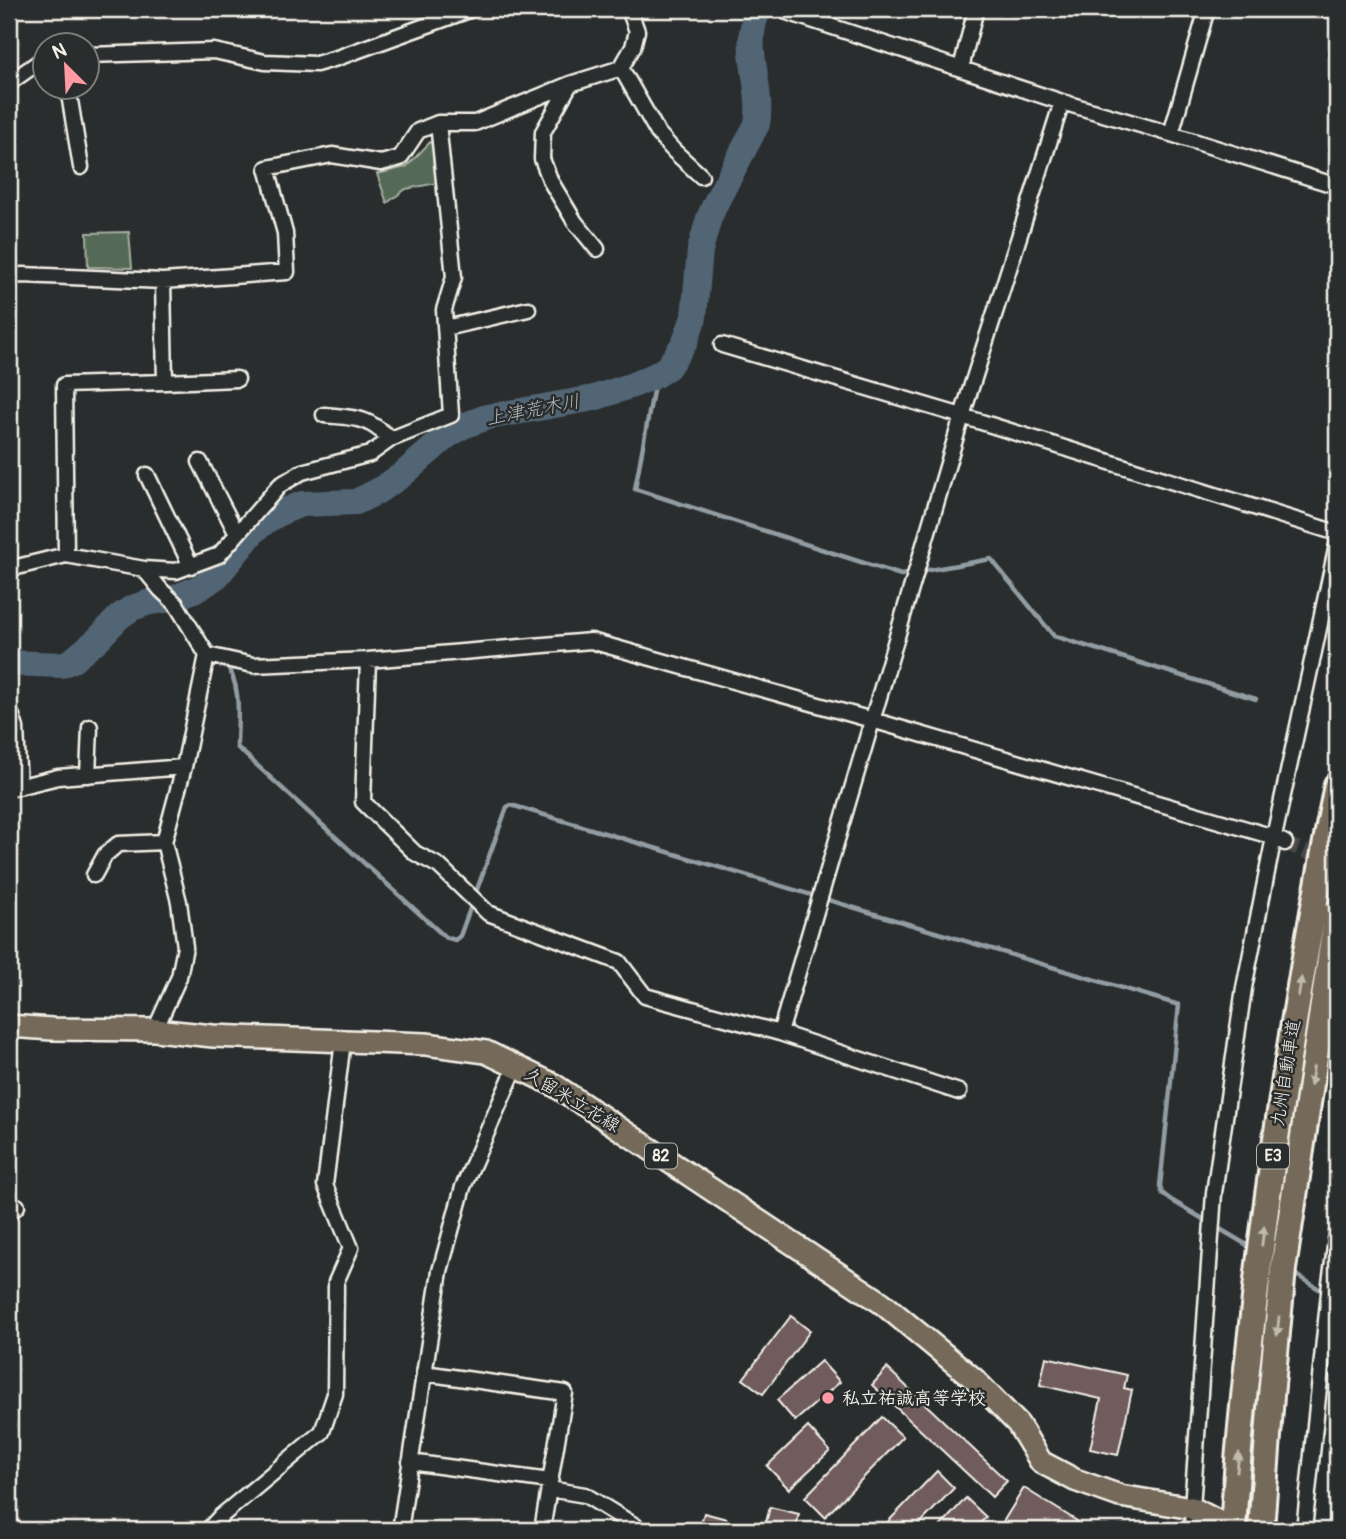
<svg xmlns="http://www.w3.org/2000/svg" width="1346" height="1539" font-family="Pangolin,'Klee One',sans-serif">
	<style>
		.green { fill: #556b57; stroke: #a4aea0; stroke-width: 2 }
		.lines { fill: none; stroke-linecap: round; stroke-linejoin: round }
		.stream { stroke: #929da3; stroke-width: 4.5 }
		.river { stroke: #516575; stroke-width: 26 }
		.building { fill: #6f5c5c; stroke: #f4f1e8; stroke-width: 2 }
		.street-tunnel { stroke: #484a4a; stroke-width: 14; stroke-dasharray: 14 7; stroke-linecap: butt }
		.street-casing { stroke: #f4f1e8; stroke-width: 19 }
		.primary-casing { stroke: #f4f1e8; stroke-width: 26 }
		.highway-casing { stroke: #f4f1e8; stroke-width: 30 }
		.street { stroke: #2a2d2e; stroke-width: 14 }
		.primary { stroke: #746a5a; stroke-width: 21 }
		.highway { stroke: #746a5a; stroke-width: 24 }
		.oneway { fill: #c1bbaf }
		.poi-dot { fill: #ff9aa2; stroke: #2a2d2e; stroke-width: 2.5 }
		.labels { text-anchor: middle; dominant-baseline: central; stroke-width: 5; stroke-linejoin: round; paint-order: stroke }
		.shield { fill: #2a2d2e; stroke: #b7b6b0; stroke-width: 2 }
		.shield-label { font-size: 16px; font-weight: bold; fill: #f4f1e8 }
		.street-label { font-size: 18px; fill: #f4f1e8; stroke: #2a2d2e }
		.poi-label { font-size: 18px; font-weight: bold; fill: #f4f1e8; stroke: #2a2d2e; text-anchor: start }
		.water-label { font-size: 19px; font-style: italic; fill: #b3b9ba; stroke: #2a2d2e }
	</style>
	<rect width="100%" height="100%" fill="#2a2d2e"/>
	<filter id="ink" filterUnits="userSpaceOnUse"><feTurbulence type="fractalNoise" baseFrequency=".0143" numOctaves="2"/><feDisplacementMap in="SourceGraphic" scale="14" xChannelSelector="R" yChannelSelector="G"/><feConvolveMatrix kernelMatrix="1 2 1 2 8 2 1 2 1" color-interpolation-filters="sRGB"/></filter>
	<g filter="url(#ink)">
		<path class="green" d="M435,137L437,183L406,189L387,203L377,174L406,167Z
			M129,232L132,268L88,267L87,233Z"/>
		<g class="lines">
			<path class="stream" d="M656,375L635,489L901,575L991,559L1054,636L1256,699
				M205,639L217,654
				M225,663C243,686 237,720 237,747L445,937L455,940L460,936L507,807L511,805L1179,1005L1160,1186L1162,1193L1171,1200L1252,1248
				M1290,1271L1324,1292"/>
			<path class="river" d="M9,663L62,665L73,660L97,640L119,617L132,608L150,602L172,599L201,587L217,576L254,531L266,521L284,511L302,504L356,502L378,491L402,475L447,436L463,426L487,417L594,398L633,385L656,375L668,367L685,342L694,317L700,250L709,218L717,200L757,124C764,86 740,45 759,9"/>
		</g>
		<path class="building" d="M791,1316L810,1331L763,1394L743,1379Z
			M1046,1357L1127,1375L1124,1388L1132,1390L1118,1455L1090,1449L1101,1399L1040,1385Z
			M821,1361L840,1382L795,1421L777,1400Z
			M887,1368L1007,1481L992,1497L872,1385Z
			M882,1417L903,1437L825,1517L805,1497Z
			M808,1427L830,1451L789,1489L767,1466Z
			M937,1471L954,1488L914,1530H880Z
			M1024,1488L1077,1521L1071,1530H998Z
			M966,1498L986,1517L974,1530H937Z
			M770,1507L799,1514L795,1530H764Z
			M704,1513L727,1519L724,1530H699Z"/>
		<g class="lines">
			<path class="street-tunnel" d="M1285,843L1337,865"/>
			<defs>
				<path id="street" d="M1336,9H1337
					M784,11L1062,102L1171,134L1337,186
					M88,55L214,51L265,62L316,64L337,58L472,9
					M621,68L658,133L674,151L701,176
					M961,68L976,9
					M9,83L46,57
					M570,84L543,132L542,159L551,182L575,222L597,249
					M68,88L81,167
					M1171,134L1207,9
					M9,276L23,275L163,281L287,272L285,233L267,168L332,155L381,163L400,158L418,131L438,123H475L570,84L621,68L633,47L637,31L629,9
					M446,328L528,309
					M722,345L962,416L1337,533
					M165,382L237,379
					M324,415C356,418 366,416 391,439L451,415L444,310L454,277L438,123
					M200,462L237,534
					M147,475L191,566
					M66,555L64,385L165,382L163,281
					M9,569L66,555L144,569L161,590L176,604L207,655L184,767L164,842L179,902L185,947L179,977L155,1030
					M144,569L176,571L219,555L280,485L302,472L370,454L391,439
					M207,655L253,665L368,660L591,641L872,720L1274,837L1285,843
					M368,660L363,802L415,853L439,866L488,913L619,962L645,996L780,1033L959,1092
					M12,716L16,728L19,787
					M88,775L90,727
					M9,789L58,777L184,767
					M94,875L105,855L118,844L164,842
					M780,1033L962,416L1062,102
					M9,1214L17,1206
					M424,1373L565,1393L542,1530
					M410,1462L550,1481
					M549,1489L585,1495L642,1530
					M208,1530L220,1517L322,1432L335,1394L336,1282L351,1248L325,1185L343,1041
					M400,1530L440,1271L463,1187L516,1066
					M1193,1530L1192,1508L1214,1193L1244,988L1274,837L1337,545
					M1304,1530L1330,1283L1337,1233"/>
				<path id="primary" d="M9,1026L52,1029L155,1030L213,1036L426,1044L486,1052L554,1085L882,1303L974,1379L1018,1424L1041,1462L1075,1480L1120,1496L1192,1508L1219,1522"/>
				<path id="highway" d="M1233,1530C1238,1444 1248,1358 1258,1272C1278,1109 1305,947 1337,785
					M1261,1530L1271,1396L1283,1269L1337,912"/>
			</defs>
			<use href="#street" class="street-casing"/>
			<use href="#primary" class="primary-casing"/>
			<use href="#highway" class="highway-casing"/>
			<use href="#street" class="street"/>
			<use href="#primary" class="primary"/>
			<use href="#highway" class="highway"/>
		</g>
		<defs><path id="oneway-solid" d="M-6-.8H1V-3.2L6.5 0L1 3.2V.8H-6Z" transform="scale(1.75)"/></defs>
		<g class="oneway">
			<use href="#oneway-solid" transform="translate(1300 987) rotate(-81)"/>
			<use href="#oneway-solid" transform="translate(1312 1076) rotate(99)"/>
			<use href="#oneway-solid" transform="translate(1263 1236) rotate(-83)"/>
			<use href="#oneway-solid" transform="translate(1278 1326) rotate(96)"/>
			<use href="#oneway-solid" transform="translate(1238 1462) rotate(-84)"/>
		</g>
	</g>
	<circle class="poi-dot" cx="828" cy="1398" r="7"/>
	<g class="labels">
		<g class="shield">
			<rect x="645" y="1143.5" width="32" height="25" rx="5"/>
			<rect x="1257" y="1143.5" width="32" height="25" rx="5"/>
		</g>
		<g class="shield-label">
			<text x="661" y="1156">82</text>
			<text x="1273" y="1156">E3</text>
		</g>
		<g class="street-label">
			<text transform="translate(1286 1073) rotate(-81)">九州自動車道</text>
			<text transform="translate(572 1100) rotate(31)">久留米立花線</text>
		</g>
		<g class="poi-label">
			<text x="842" y="1398">私立祐誠高等学校</text>
		</g>
		<g class="water-label">
			<text transform="translate(533 410) rotate(-11)">上津荒木川</text>
		</g>
	</g>
	<rect width="1346" height="1539" fill="none" stroke="#2a2d2e" stroke-width="35"/>
	<rect x="18" y="18" width="1311" height="1504" fill="none" stroke="#f4f1e8" stroke-width="2.5" filter="url(#ink)"/>
	<g transform="translate(66 66) rotate(336)"><circle r="33" fill="#2a2d2e" stroke="#7b7b78" stroke-width="2"/>
	<path d="M0-5L12 26L0 18L-12 26Z" fill="#ff9aa2"/>
	<text y="-10" font-size="19" font-weight="bold" text-anchor="middle" fill="#f4f1e8">N</text>
	</g>
</svg>
